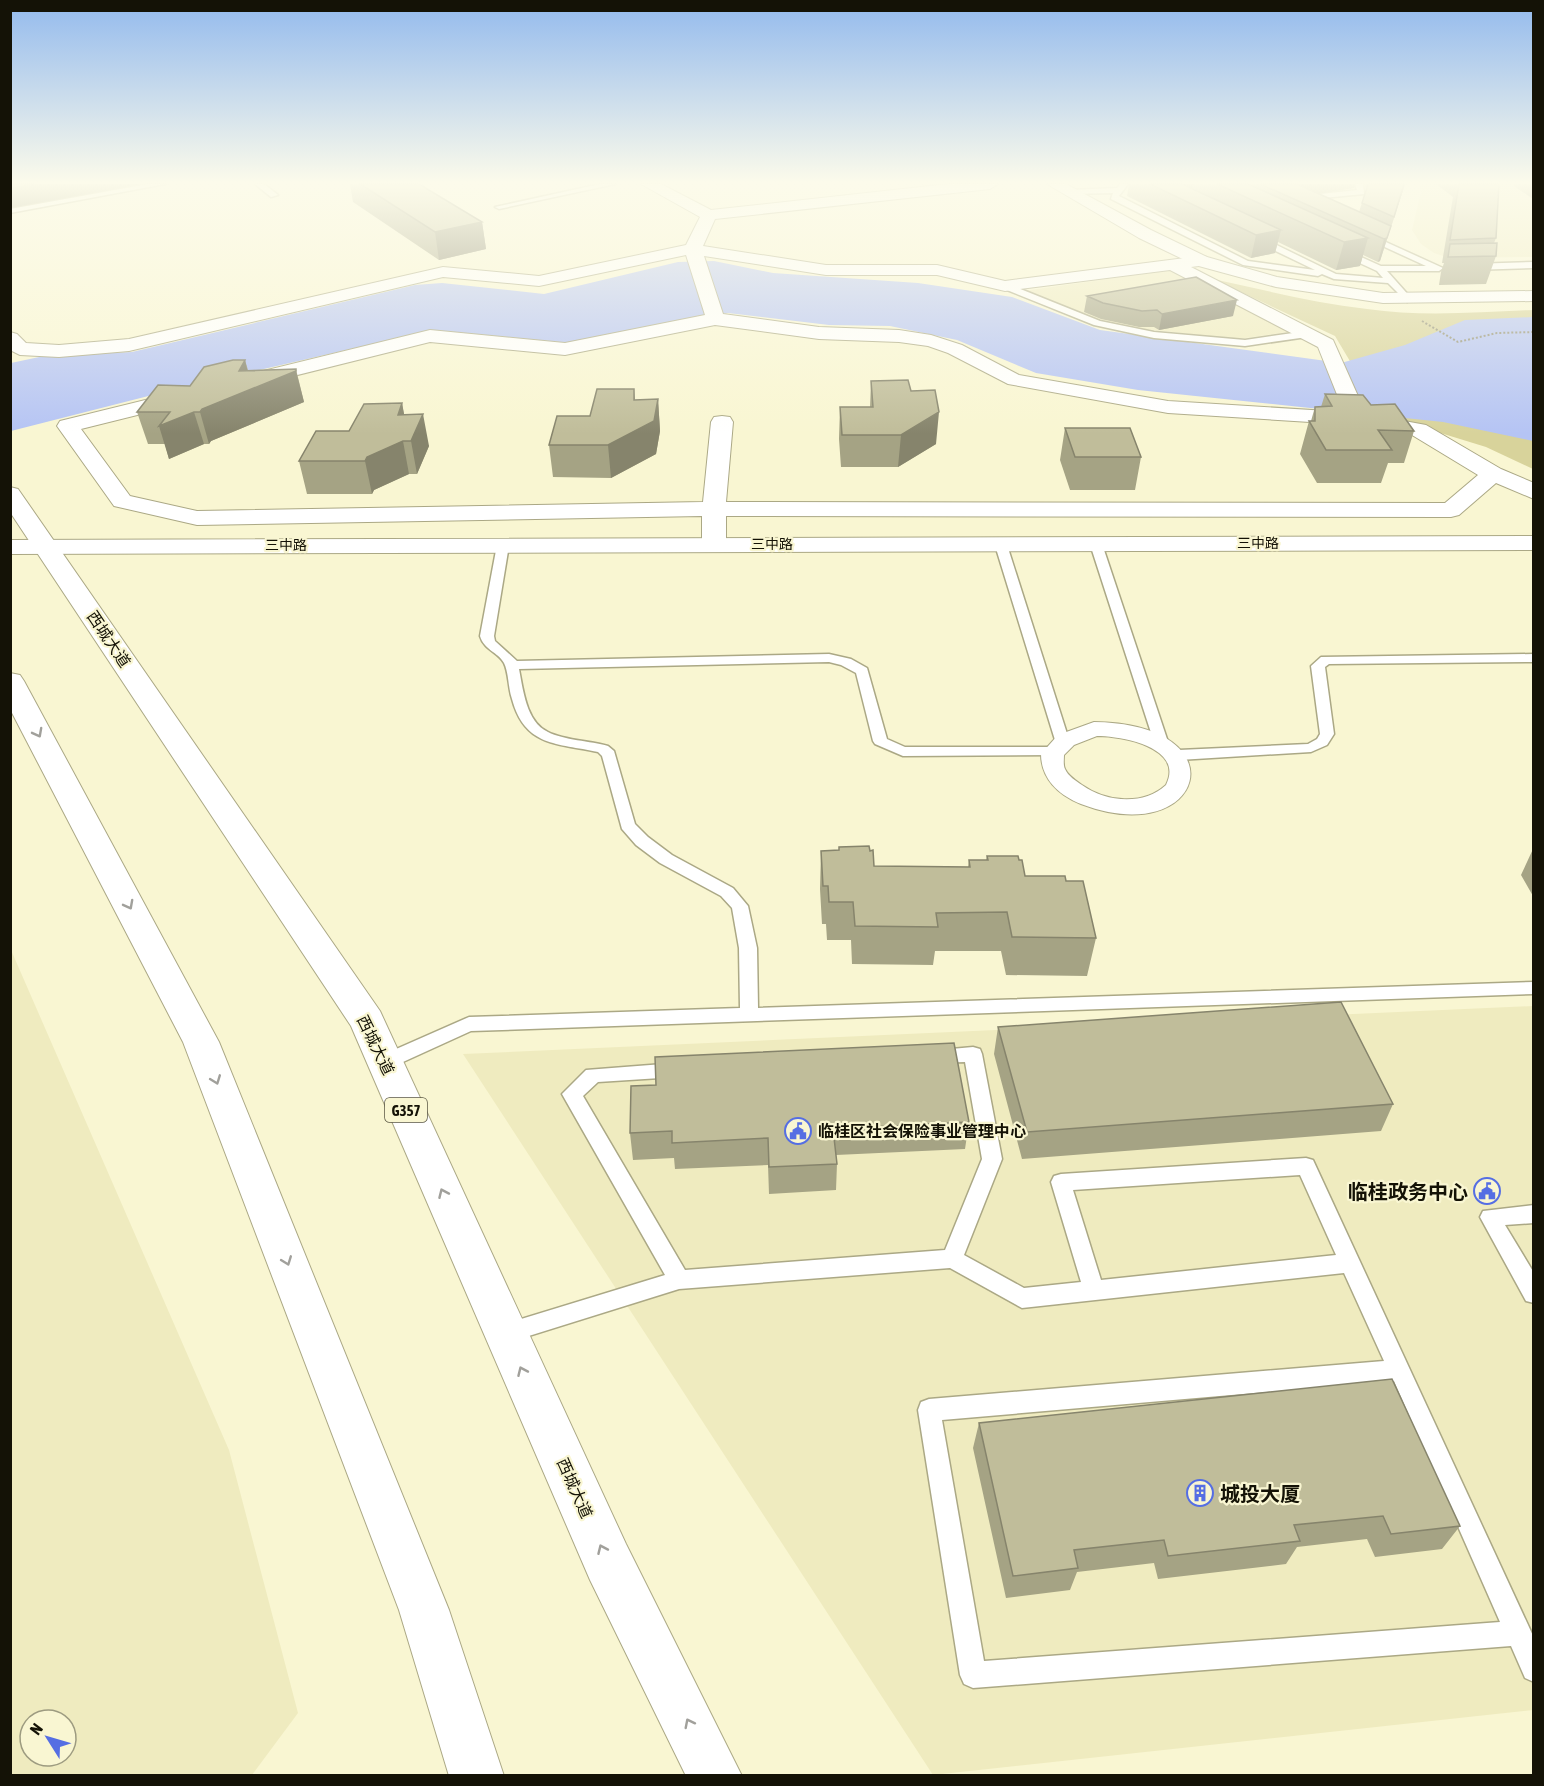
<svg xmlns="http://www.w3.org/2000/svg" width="1544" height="1786" font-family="'Asap Condensed','Noto Sans SC',sans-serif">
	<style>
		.built { fill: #efebbf; fill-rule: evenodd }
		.green { fill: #d8d39b }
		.water { fill: #b5c4f4 }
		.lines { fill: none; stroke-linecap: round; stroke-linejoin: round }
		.service-casing { stroke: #aba885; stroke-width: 3 }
		.pedestrian-casing { stroke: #aba885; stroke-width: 2 }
		.minor-casing { stroke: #aba885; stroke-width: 2 }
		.tertiary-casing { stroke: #aba885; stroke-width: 2 }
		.secondary-casing { stroke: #aba885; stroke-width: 2 }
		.trunk-casing { stroke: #aba885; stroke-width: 2 }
		.path { stroke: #929077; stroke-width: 2; stroke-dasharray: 2 2; stroke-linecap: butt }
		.service { fill: #fff; fill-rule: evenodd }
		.pedestrian { fill: #fff; fill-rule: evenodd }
		.minor { fill: #fff; fill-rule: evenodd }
		.tertiary { fill: #fff; fill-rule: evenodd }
		.secondary { fill: #fff; fill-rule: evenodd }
		.trunk { fill: #fff; fill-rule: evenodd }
		.wall { fill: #a5a384 }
		.shaded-wall { fill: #86846c }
		.building { fill: #c0bd9a; stroke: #86846c; stroke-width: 1.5 }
		.oneway { stroke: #a1a09b }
		.labels { text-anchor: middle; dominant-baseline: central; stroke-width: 4.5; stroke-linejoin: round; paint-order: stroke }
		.far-street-label { font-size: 14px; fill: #141206; stroke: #f9f6d2 }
		.shield { fill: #f9f6d2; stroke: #595643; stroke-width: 1.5 }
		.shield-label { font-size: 15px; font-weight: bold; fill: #141206 }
		.street-label { font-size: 16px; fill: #141206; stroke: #f9f6d2 }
		.poi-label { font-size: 16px; font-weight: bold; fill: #141206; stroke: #f9f6d2; text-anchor: start }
		.near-poi-label { font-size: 20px; font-weight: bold; fill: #141206; stroke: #f9f6d2; text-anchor: end }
	</style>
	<rect width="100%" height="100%" fill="#f9f6d2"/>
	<path class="built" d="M1419,184H1533V257L1449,258L1434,253L1421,244L1412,230L1421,192Z
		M1172,270L1288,332L1238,339L1136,328L1098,319L1023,291Z
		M11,950L229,1450L298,1713L252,1775H11ZM30,1720H66V1756H30Z
		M1533,1006V1710L933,1775L463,1054Z"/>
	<path class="green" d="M1213,279C1264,290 1315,303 1367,309C1422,317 1479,312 1533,310V469L1486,447L1382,415L1335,336Z"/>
	<path class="water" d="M714,261L773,273L918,283L1012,297L1100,330L1341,363L1405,345L1465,320L1533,317V441L1443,422L1138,390L1036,373L957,340L890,326L829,325L728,313L571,343L433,330L168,391L11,431V363L44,356L132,352L415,285L442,283L544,294L678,262Z"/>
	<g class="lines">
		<defs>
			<path id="service" d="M148,184H165L10,213V209Z
				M255,184H264L278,195L271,197Z
				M600,184H615L499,209L495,207Z
				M1120,184H1128L1119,196L1248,261L1315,270L1255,241V237L1258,236L1336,274L1383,278L1377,271L1338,253V249L1341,248L1381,266H1426L1363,237V233H1366L1443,268L1439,271H1387L1412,299L1407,302L1388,283L1334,279L1322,274L1318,276L1243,265L1111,199L1113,193L1069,194L1065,192L1069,190L1117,188Z
				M1355,184H1363L1364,194L1302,200L1298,198L1302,196L1357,190Z
				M1534,262V268L1471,270L1467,267L1471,264Z
				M1002,284H1008L1100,321L1154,332L1245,340L1307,331L1312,334L1307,337L1245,346L1154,338L1094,325L1002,288Z
				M1096,540L1102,544L1169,745L1167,748L1162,749L1155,745L1090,544Z
				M503,541L509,545L494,636L495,641L517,661L829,654L851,659L867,668L887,739L905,747H1054L1061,751L1054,755L903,756L875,744L873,741L856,673L841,665L829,662L519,669C523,689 526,722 548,732C563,740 591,741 608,746L614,751L635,824L648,837L672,855L733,888L748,906L757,948L758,1008L1534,982V994L471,1031L392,1067L385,1069L378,1067L376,1062L378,1057L469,1017L740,1008L739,948L732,908L721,896L660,863L636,845L622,829L602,756L598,752C557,743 525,747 512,699C508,688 509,673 504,663C498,652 484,650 480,636L497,545Z
				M1001,541L1007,545L1069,740L1067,743H1057L1055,740L995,545Z
				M1534,654V662L1329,664L1325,667L1334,734L1327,745L1311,752L1179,760L1172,755L1179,750L1308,744L1317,739L1320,734L1311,666L1321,657Z
				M973,1047L980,1049L982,1054L1002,1159L964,1255L1024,1288L1081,1282L1051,1182L1054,1176L1061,1174L1306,1158L1313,1160L1534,1638V1682L1525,1678L1511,1646L973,1688L964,1684L960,1675L918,1410L921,1402L929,1399L1384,1361L1344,1273L1022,1308L950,1268L679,1289L506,1343L498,1340L495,1333L498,1326L665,1275L562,1094L586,1070L676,1063L683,1065L685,1070L683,1075L676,1077L598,1082L583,1096L685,1270L945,1250L982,1159L965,1062L936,1063L929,1061L927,1056L929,1051ZM1300,1175L1336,1255L1101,1280L1073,1190ZM1394,1381L1500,1622L984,1661L942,1420Z
				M1534,1205V1223L1505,1225L1534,1273V1303L1526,1301L1480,1217L1483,1211Z"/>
			<path id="pedestrian" d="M1094,722C1243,724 1204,851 1081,804C1058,795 1041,778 1041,754L1058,735ZM1097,736C1121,736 1185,747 1166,785C1143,806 1106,802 1082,785C1076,781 1068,776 1065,769C1063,765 1064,759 1064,755L1074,745Z"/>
			<path id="minor" d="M641,184H661L711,210L948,184H998L990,189L715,219L703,246L826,265H937L1005,281L1201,256L1207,257L1210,261L1207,265L1191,267L1333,340L1366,414L1426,425L1501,469L1534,483V499L1496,483L1459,515L1451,517L726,516V544L723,549L714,551L705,549L702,544V516L197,525L114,506L57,426L60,421L430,330L565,343L705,315L686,255L539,286L443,277L129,351L59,357L20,355L10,350V332L17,334L26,343L59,345L129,339L443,267L539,276L686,245L700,217ZM704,256L826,275H937L1005,291L1170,270L1318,347L1344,412L1168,401L1019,375L962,345L931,335L899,330L819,327L723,314ZM715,325L819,339L899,342L928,346L948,353L1008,384L1168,413L1358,425L1412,435L1478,475L1445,503L726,502L733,422L730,417L722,416L714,417L711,422L703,502L197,511L130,496L81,429L430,342L565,355Z"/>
			<path id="tertiary" d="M1047,184H1066L1151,230L1207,257L1277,277L1383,293L1534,291V301L1383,303L1276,287L1195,265L1139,238Z"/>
			<path id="secondary" d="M1534,536V550L10,554V540Z"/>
			<path id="trunk" d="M10,487L18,489L380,1011L626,1544L742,1776H686L590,1580L351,1026L10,512Z
				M10,673L20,675L24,681L219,1042L449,1610L504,1776H449L399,1610L183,1042L10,709Z"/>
		</defs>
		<use href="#service" class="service-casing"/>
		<use href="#pedestrian" class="pedestrian-casing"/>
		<use href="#minor" class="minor-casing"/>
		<use href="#tertiary" class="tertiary-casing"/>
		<use href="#secondary" class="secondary-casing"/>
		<use href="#trunk" class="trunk-casing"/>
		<path class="path" d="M1422,321L1458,342L1497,333L1534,332"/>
		<use href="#service" class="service"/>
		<use href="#pedestrian" class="pedestrian"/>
		<use href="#minor" class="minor"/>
		<use href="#tertiary" class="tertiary"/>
		<use href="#secondary" class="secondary"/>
		<use href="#trunk" class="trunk"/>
	</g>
	<path class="wall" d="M350,184H419L482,222L486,249L439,260L353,202Z
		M1129,184H1355L1354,188L1318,193L1359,212L1366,190L1365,184H1405L1380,261L1378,262L1363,255L1360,266L1336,270L1278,242L1275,253L1251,258L1127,196Z
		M1436,184H1499L1496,238L1494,243L1496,256L1486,284L1439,285L1441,272L1444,263H1442L1453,197Z
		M1514,184H1533V199L1514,186Z
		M1087,296L1233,316L1159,330L1154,327H1139L1101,319L1084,312Z
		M245,360L248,370L296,369L304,402L211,441L209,444H204L169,459L165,444H148L137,412L190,386Z
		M871,381L911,391L936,444L898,467H841L839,439L840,407H870Z
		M1325,394L1371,405L1414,431L1404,463H1388L1381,483H1317L1300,454L1309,421H1311L1315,407H1321Z
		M658,399L660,431L656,454L611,478L553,477L549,445L590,416L635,400Z
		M402,403L404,415L429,446L417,474H409L374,490L372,494H307L299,461L349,431Z
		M1065,428L1141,457L1135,490H1070L1060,460Z
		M1533,849V896L1521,875Z
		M821,851H870L874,866L968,867L969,860H986L987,856L1019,860L1025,876L1066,881L1096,938L1087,976L1006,975L1001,951H935L933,965L852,964L851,940H827L826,924H822L820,889Z
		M998,1027L1393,1104L1381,1131L1022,1159L994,1054Z
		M631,1086L969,1122L965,1149L836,1155L837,1164L836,1190L769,1194L768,1165L675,1169L674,1158L633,1160L630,1133Z
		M979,1423L1460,1526L1442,1549L1375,1557L1367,1539L1297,1547L1286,1564L1158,1579L1154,1563L1077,1572L1070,1590L1006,1598L973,1448Z"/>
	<path class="shaded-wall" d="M35,184H142L10,208V188Z
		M1170,184H1193L1191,191L1168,194Z
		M1287,184H1355L1354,188L1291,198Z
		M1404,184H1405L1387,239L1394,217Z
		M482,222L486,249L439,260L435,232Z
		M1391,226L1380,261L1378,262L1384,239Z
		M1281,230L1275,253L1251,258L1256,235Z
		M1368,238L1360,266L1336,270L1344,242Z
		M1237,300L1233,316L1159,330L1162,314Z
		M245,360L252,389L296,371L304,402L211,441L209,444L200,412L239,371Z
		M634,389L637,421L658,399L660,431L656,454L611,478L608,445Z
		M402,403L408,435L403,441L409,474L374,490L372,494L365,461L367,457L398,415Z
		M194,412L204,444L169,459L159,426Z
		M939,412L936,444L898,467L901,435Z
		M423,414L429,446L417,474L411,441Z"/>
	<path class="building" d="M10,184H35L10,188Z
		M360,184H419L482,222L435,232Z
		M1150,184H1182L1281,230L1256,235Z
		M1217,184H1248L1368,238L1344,242Z
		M1260,184H1297L1391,226L1387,238L1384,239Z
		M1368,184H1404L1394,217L1362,203Z
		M1459,184H1499L1496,238L1450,240Z
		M1497,243L1496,256L1448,257L1450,244Z
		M1196,277L1237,300L1162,314L1157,310L1142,311L1103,303L1087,296Z
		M233,360H245L239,371L296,369V371L202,409L200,412H194L159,426L170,412H137L158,385L190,386L204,367Z
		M908,380L911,391L935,390L939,412L901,435H842L840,407H873L871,381Z
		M597,389H634V400L658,399L654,421L608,445H549L557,416H590Z
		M1325,394L1363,395L1371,405L1395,404L1414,431L1378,430L1392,450H1326L1309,421H1315V407L1332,406Z
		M402,403L398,415L423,414L411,441H403L367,457L365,461H299L316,431H349L364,404Z
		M1065,428H1130L1141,457H1075Z
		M869,846L870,851L873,850L874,866L970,867L969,860H988L987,856H1018L1019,860H1022L1025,876H1065L1066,881H1083L1096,938L1012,937L1007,912L936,913L938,927L855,926L853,902H829L828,886H823L821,851L839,850V847Z
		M1341,1002L1393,1104L1027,1132L998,1027Z
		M954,1043L969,1122L833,1129L837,1164L769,1167L768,1138L672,1143V1131L630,1133L631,1086L656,1085L655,1057Z
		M1392,1379L1460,1526L1391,1534L1383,1516L1294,1525L1300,1541L1168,1556L1164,1540L1074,1550L1078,1568L1013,1576L979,1423Z"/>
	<defs><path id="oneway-chevron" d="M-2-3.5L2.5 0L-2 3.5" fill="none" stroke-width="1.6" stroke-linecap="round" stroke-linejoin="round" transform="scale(1.5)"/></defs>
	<g class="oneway">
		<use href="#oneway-chevron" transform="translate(38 733) rotate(62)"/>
		<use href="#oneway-chevron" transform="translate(129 905) rotate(62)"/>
		<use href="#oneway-chevron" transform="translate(216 1080) rotate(69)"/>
		<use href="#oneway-chevron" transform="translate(443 1193) rotate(-114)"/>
		<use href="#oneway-chevron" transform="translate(287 1261) rotate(69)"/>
		<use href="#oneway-chevron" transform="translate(522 1371) rotate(-114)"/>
		<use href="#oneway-chevron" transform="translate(602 1549) rotate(-114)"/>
		<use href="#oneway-chevron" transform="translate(689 1723) rotate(-117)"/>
	</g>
	<linearGradient id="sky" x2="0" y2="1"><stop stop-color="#93baed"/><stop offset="0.42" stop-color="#fcfbeb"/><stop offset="1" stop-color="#fcfbeb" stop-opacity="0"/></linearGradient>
	<rect width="1544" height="434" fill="url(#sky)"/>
	<defs>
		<symbol id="civic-ring" viewBox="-11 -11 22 22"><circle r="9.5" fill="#f9f6d2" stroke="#556ee3" stroke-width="1.5"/><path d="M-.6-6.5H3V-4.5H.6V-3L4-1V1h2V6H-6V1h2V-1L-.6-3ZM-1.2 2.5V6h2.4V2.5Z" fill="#556ee3"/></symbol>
		<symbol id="building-ring" viewBox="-11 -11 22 22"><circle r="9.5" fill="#f9f6d2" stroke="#556ee3" stroke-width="1.5"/><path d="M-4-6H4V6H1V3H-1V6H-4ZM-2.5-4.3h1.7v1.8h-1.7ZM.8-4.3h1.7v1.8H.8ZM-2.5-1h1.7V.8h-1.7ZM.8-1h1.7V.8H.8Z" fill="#556ee3"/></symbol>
	</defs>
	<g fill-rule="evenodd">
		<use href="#civic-ring" x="783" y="1116" width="30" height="30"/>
		<use href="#civic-ring" x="1472" y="1176" width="30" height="30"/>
		<use href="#building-ring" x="1185" y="1478" width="30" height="30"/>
	</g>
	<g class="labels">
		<g class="far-street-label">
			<text x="1258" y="543">三中路</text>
			<text x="772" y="544">三中路</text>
			<text x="286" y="545">三中路</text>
		</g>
		<rect class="shield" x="385" y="1098" width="42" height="24" rx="4.5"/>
		<g class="shield-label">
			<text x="406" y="1110">G357</text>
		</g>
		<g class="street-label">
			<text transform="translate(109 639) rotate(56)">西城大道</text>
			<text transform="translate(376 1045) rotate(64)">西城大道</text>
			<text transform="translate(575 1488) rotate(66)">西城大道</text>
		</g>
		<g class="poi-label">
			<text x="818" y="1131">临桂区社会保险事业管理中心</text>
		</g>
		<g class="near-poi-label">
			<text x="1468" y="1191">临桂政务中心</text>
			<text x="1220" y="1493" text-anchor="start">城投大厦</text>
		</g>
	</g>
	<rect width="1544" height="1786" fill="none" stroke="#141206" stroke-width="24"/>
	<g transform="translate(48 1738) rotate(307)"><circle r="28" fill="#f9f6d2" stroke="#9d9b80" stroke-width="1.5"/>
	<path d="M0-4.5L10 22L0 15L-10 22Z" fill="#556ee3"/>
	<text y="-9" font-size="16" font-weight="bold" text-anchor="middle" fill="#141206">N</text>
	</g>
</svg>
